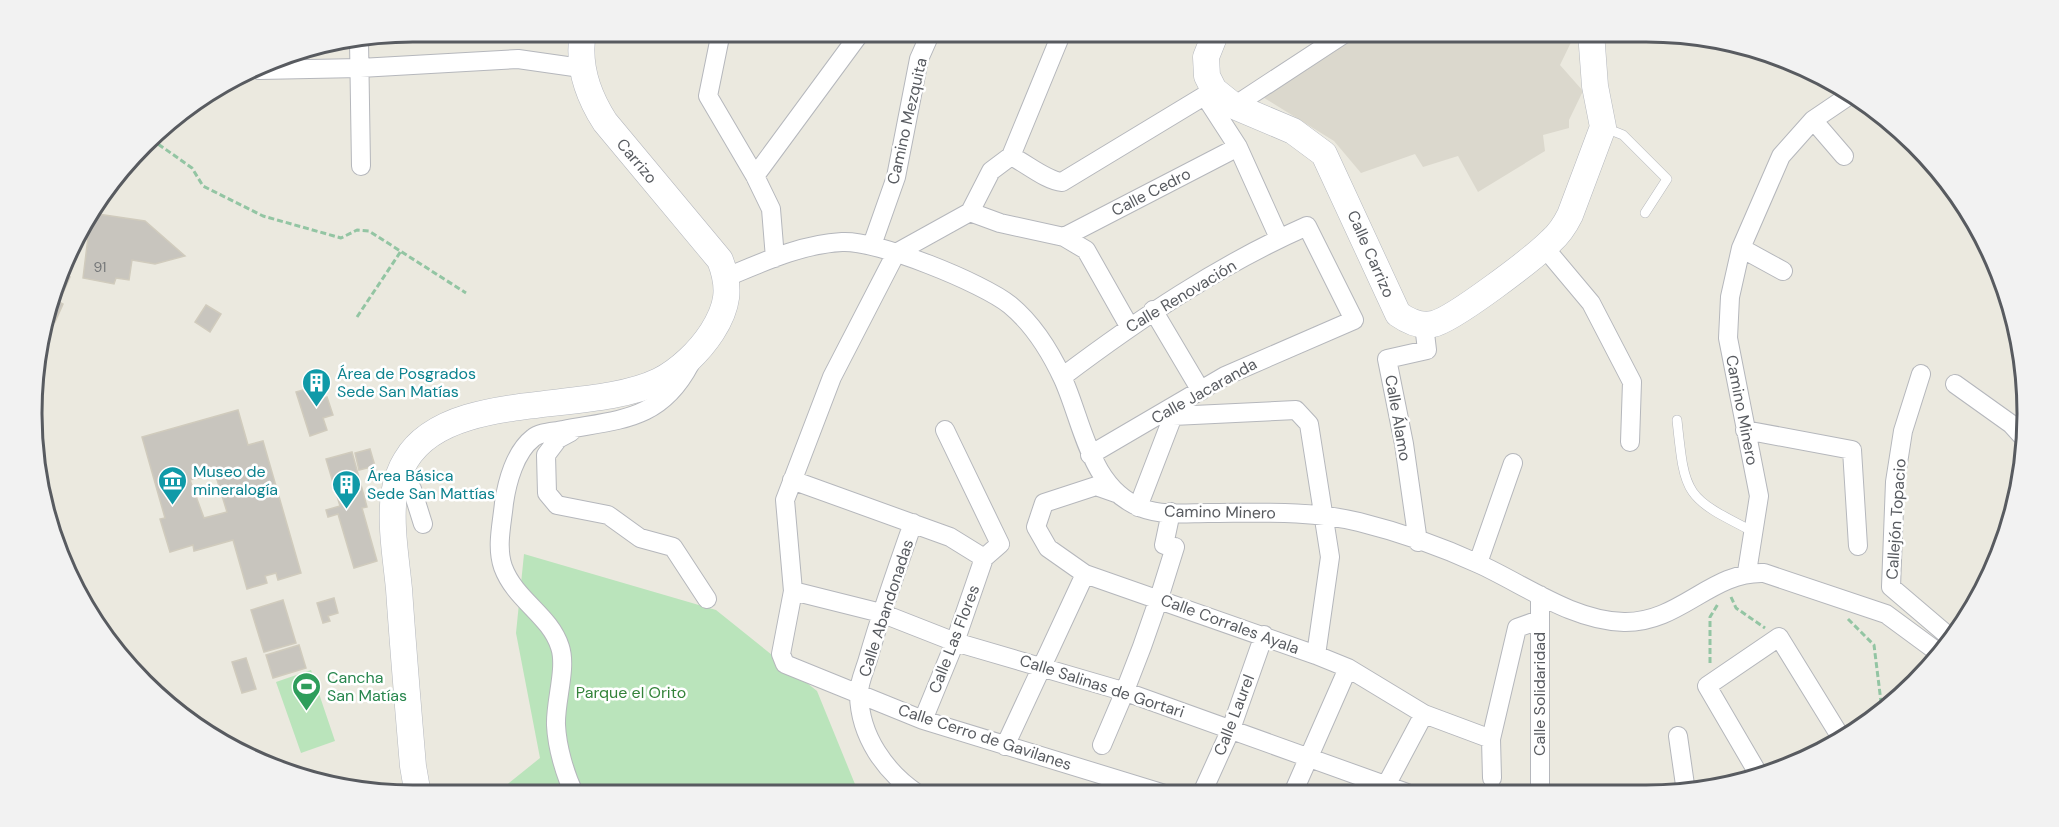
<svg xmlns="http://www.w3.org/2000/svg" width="2059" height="827" font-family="'DM Sans',sans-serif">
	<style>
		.education { fill: #dbd8cd }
		.green { fill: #bae4bb }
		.building { fill: #c8c5be; stroke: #d0cbbd; stroke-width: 1.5; fill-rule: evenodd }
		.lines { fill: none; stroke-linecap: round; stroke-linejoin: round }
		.lane-casing { stroke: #b5b7bc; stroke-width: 10 }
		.street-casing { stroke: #b5b7bc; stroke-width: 20 }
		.secondary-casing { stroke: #b5b8be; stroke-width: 27 }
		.path { stroke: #93c5a3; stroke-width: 3; stroke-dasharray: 6 3; stroke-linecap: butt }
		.lane { stroke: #fff; stroke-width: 9 }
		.street { stroke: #fff; stroke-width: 18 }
		.secondary { stroke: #fff; stroke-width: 26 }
		.labels { text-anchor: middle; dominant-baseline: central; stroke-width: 5; stroke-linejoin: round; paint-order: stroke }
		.number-label { font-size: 14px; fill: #747678 }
		.street-label { font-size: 16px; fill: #585b60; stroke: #fff }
		.culture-label { font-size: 16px; fill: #0d838f; stroke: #fff; text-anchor: start }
		.leisure-label { font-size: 16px; fill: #27864d; stroke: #fff; text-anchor: start }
		.park-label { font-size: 16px; fill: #34833a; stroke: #fff }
		.rim { fill: none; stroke: #585b60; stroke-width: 3 }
	</style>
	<rect width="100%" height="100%" fill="#ebe9df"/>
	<path class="education" d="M1364,32H1576L1560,65L1583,91L1569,120V128L1543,135L1545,151L1478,192L1458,156L1423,167L1415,154L1361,173L1334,141L1261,96Z"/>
	<path class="green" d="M524,554L716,610L817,691L859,794L494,795L540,758L516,633Z
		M311,670L335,741L301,753L276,682Z"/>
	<path class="building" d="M91,213L145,221L185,256L155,264L132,260L129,280L116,278L114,284L83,278Z
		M65,275L70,277L59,302L63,304L55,322L50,319Z
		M206,305L221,314L210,332L195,322Z
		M317,386L321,399L327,397L333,415L323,418L327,430L310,436L296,392Z
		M238,410L248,445L263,441L301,573L278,580L276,573L265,576L267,583L247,589L233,540L194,551L193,545L170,552L160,519L165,518L142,437ZM215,473L227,512L204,518L190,480Z
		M370,449L375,466L359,470L355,453Z
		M352,452L367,507L362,508L377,561L354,568L338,514L328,517L326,510L340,506L326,459Z
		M334,598L338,613L328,616L330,621L323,623L317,603Z
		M283,600L296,643L264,652L251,610Z
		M299,645L306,668L273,678L266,655Z
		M246,658L256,689L242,693L232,662Z"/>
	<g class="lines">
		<defs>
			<path id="lane" d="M1603,127L1623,135L1667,179L1645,213
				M1677,420C1685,497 1685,497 1754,532
				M190,721V722"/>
			<path id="street" d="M721,32L708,96L755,176L771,209L775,258
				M359,41L361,166
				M259,70L360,68L518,59L581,68
				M1205,96L1238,147L1279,238
				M1234,106L1347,32
				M1813,120L1844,156
				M1011,156L1062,32
				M755,176L861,32
				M970,212L991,171L1011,156C1027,164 1047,181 1062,182L1214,90
				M970,212L1000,223L1064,237L1086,250L1129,326
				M1064,237L1238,147
				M872,245L896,177L919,59L931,32
				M1544,247L1591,303L1632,382L1630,442
				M1741,248L1783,271
				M896,253L832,377L785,500L793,591L781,654L785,664L923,720L1165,794
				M896,253L970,212
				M727,277C763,262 802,244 842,242C877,240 983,283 1010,305C1033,324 1050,351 1063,379C1083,423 1090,489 1142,508C1162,516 1187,513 1208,513C1258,513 1310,510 1359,522C1399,532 1442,547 1479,564C1525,585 1573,621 1624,622C1680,623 1711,571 1764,573L1886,614L1939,653
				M1153,310L1201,391
				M1921,374L1903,431L1895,482L1891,587L1952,639
				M1062,377C1139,319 1219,265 1307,226L1354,320L1225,376L1090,455
				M1955,384L2011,424L2021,435
				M1745,430L1852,450L1858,546
				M571,432L558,439L546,455L547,493L557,505L608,515L640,538L673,547L707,599
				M398,476L412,489L423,524
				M792,480L950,537L984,558
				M1116,493L1096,486L1044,503L1036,527L1048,548L1085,574L1316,655L1348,668L1424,714L1491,739
				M1138,507L1173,416L1296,410L1309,424L1330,557L1316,655
				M913,523C897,568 881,613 868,659C865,670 858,684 859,695C860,736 885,772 918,794
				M1418,542L1404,444L1387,359L1427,350L1424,325
				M1478,563L1513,463
				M1747,572L1759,496L1728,338L1730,297L1741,248L1781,156L1813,120L1847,97
				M793,591L881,613L955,642L1126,692L1407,793
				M923,720L955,642L984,558L1000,544L945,430
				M1678,736L1686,792
				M1102,745C1131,680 1155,615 1175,547L1164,545L1171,512
				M1005,746L1085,574
				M1759,775L1707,686L1779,637L1840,736
				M1492,778L1491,739L1517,628L1539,620
				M1202,793L1231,729L1264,635
				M1293,793L1348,668
				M1382,793L1424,714
				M1540,793V595
				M575,795C565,775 557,747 556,725C555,702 567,668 560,647C550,615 515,600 503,567C496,547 502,524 504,503C507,482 515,452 533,438C540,432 555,432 563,430C620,419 660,421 690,364"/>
			<path id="secondary" d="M1216,32L1206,57L1207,76L1214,90L1234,106L1293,131L1324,154L1398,314C1408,321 1420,327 1433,324C1453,320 1534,258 1551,241C1559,234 1565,225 1570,215L1603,127L1595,86L1591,32
				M418,795L413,766C408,707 403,648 399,589C396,558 390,525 394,494C396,482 399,471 406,460C448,389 589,415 659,381C679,371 699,352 712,332C728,307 731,288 720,260L605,122C587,94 577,65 583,32"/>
		</defs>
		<use href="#lane" class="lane-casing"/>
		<use href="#street" class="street-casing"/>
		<use href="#secondary" class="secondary-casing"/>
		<path class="path" d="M151,139L192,168L203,186L263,216L341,238L357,230L369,231L466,293
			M357,317L401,251
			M1731,597L1736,608L1765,628
			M1848,619L1874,645L1882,710
			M1710,663V617L1718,604"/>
		<use href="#lane" class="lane"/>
		<use href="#street" class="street"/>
		<use href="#secondary" class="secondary"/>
	</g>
	<defs>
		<symbol id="building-pin" viewBox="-11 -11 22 30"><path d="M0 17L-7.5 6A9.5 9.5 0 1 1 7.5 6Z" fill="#0f9aa8" stroke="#fff"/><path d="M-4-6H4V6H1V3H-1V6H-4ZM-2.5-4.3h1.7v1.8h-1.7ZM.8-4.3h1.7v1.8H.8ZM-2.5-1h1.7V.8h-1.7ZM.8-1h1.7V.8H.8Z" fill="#fff"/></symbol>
		<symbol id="museum-pin" viewBox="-11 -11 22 30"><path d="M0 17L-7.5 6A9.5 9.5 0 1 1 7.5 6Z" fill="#0f9aa8" stroke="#fff"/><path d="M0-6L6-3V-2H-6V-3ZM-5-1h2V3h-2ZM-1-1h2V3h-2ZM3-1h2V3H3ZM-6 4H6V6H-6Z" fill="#fff"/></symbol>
		<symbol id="stadium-pin" viewBox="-11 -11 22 30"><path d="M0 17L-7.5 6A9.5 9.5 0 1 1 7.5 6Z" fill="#2e9e5b" stroke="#fff"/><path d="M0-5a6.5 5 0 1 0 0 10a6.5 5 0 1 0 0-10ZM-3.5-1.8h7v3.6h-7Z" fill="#fff"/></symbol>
	</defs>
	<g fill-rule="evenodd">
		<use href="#building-pin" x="300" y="366" width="33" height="45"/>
		<use href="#museum-pin" x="156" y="464" width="33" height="45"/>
		<use href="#building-pin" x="330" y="468" width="33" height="45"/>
		<use href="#stadium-pin" x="290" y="670" width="33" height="45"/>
	</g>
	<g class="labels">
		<g class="number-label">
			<text x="100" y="267">91</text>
		</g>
		<g class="street-label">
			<text transform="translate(907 121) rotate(-77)">Camino Mezquita</text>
			<text transform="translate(637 161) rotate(50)">Carrizo</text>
			<text transform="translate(1151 192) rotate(-27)">Calle Cedro</text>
			<text transform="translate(1371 254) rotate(66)">Calle Carrizo</text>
			<text transform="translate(1181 296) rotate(-31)">Calle Renovación</text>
			<text transform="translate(1204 391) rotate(-29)">Calle Jacaranda</text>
			<text transform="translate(1742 410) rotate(79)">Camino Minero</text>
			<text transform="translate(1398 418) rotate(80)">Calle Álamo</text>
			<text transform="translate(1220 512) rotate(1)">Camino Minero</text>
			<text transform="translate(1896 519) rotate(-86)">Callejón Topacio</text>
			<text transform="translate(886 608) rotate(-72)">Calle Abandonadas</text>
			<text transform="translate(1230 624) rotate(20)">Calle Corrales Ayala</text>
			<text transform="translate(954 639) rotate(-69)">Calle Las Flores</text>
			<text transform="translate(1102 686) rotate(18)">Calle Salinas de Gortari</text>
			<text transform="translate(1539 694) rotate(-90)">Calle Solidaridad</text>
			<text transform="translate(1234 715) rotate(-69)">Calle Laurel</text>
			<text transform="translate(985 737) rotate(18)">Calle Cerro de Gavilanes</text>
		</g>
		<g class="culture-label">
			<text x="337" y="373">Área de Posgrados<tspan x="337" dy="18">Sede San Matías</tspan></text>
			<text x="193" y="471">Museo de<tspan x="193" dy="18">mineralogía</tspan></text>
			<text x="367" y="475">Área Básica<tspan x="367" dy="18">Sede San Mattías</tspan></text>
		</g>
		<g class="leisure-label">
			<text x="327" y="677">Cancha<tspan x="327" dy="18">San Matías</tspan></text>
		</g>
		<g class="park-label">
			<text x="631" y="692">Parque el Orito</text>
		</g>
	</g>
	<path d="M0 0H2059V827H0ZM413 42H1646A371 371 0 0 1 2017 413V414A371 371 0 0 1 1646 785H413A371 371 0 0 1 42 414V413A371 371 0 0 1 413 42Z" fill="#f2f2f2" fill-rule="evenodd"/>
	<path class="rim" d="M413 42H1646A371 371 0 0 1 2017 413V414A371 371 0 0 1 1646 785H413A371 371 0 0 1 42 414V413A371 371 0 0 1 413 42Z"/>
</svg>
